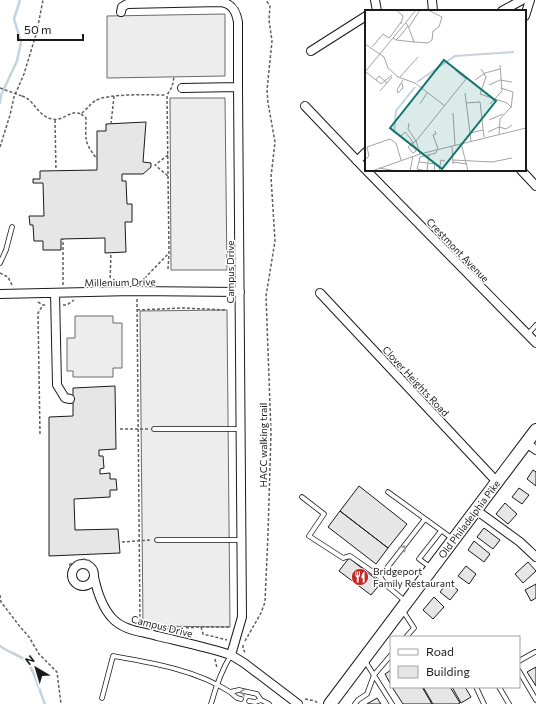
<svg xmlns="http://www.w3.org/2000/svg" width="536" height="704" font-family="Commissioner,sans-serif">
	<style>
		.parking { fill: #ededed; stroke: #6a6a6a }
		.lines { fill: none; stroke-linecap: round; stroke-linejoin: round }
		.stream { stroke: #c6d2dc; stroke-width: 2.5 }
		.building { fill: #e6e6e6; stroke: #1a1a1a }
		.service-casing { stroke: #1a1a1a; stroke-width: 5.5 }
		.minor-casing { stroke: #1a1a1a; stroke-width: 10 }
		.primary-casing { stroke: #1a1a1a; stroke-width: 14 }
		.path { stroke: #5f5f5f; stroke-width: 1.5; stroke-dasharray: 3 2; stroke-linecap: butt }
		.service { stroke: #fff; stroke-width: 4 }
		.minor { stroke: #fff; stroke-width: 8 }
		.primary { stroke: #fff; stroke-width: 12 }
		.path-bridge { stroke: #5f5f5f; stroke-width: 1.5; stroke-dasharray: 3 2; stroke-linecap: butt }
		.oneway { stroke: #989898 }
		.labels { text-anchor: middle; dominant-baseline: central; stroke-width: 3; stroke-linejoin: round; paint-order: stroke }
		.street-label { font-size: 10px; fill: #1a1a1a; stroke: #fff }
		.poi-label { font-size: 10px; fill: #1a1a1a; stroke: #fff; text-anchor: start }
		.inset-river { fill: none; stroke: #c6d2dc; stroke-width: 2 }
		.inset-road { fill: none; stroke: #a3a3a3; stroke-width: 1 }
		.view { fill: #0f766e; fill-opacity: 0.15; stroke: #0f766e; stroke-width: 2 }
		.inset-edge { fill: none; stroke: #1a1a1a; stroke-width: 2 }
	</style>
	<rect width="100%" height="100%" fill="#fff"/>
	<path class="parking" d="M225,14V76L107,78V16Z
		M170,98H225L227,270H171Z
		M227,310L230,627L143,626L140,311Z
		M75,316H113V323H122V368H113V377H73V371H67V338H75Z"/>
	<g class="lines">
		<path class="stream" d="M0,103L1,95L17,61L21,42L14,19L20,0
			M0,646C8,652 17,654 25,660C34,667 40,693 45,704"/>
	</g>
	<path class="building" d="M146,122L143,162L151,163V167L143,174H122V181H126L127,204H132V222H125L126,252L105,253V238L61,239V250H43V241H34L33,225H30L29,216H44L43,183H33V179H40V171L97,170V131H106V124Z
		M115,386L116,449L99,450V456H103L104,468L100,469V474L110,473V479H116L117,490H110V497L74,499L75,530L118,529L120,553L49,556V417L73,416V388Z
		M533,470L536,472V486L527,479Z
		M359,486L407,524L388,548L340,511Z
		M519,488L529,495L522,504L512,497Z
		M505,503L517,514L508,524L496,514Z
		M340,511L388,548L376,564L328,527Z
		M484,528L500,540L493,549L477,537Z
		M474,541L490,554L484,562L468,550Z
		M349,558L381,583L371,595L339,571Z
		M528,562L536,571L523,583L515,574Z
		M466,566L476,574L469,584L458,576Z
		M448,582L458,590L450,600L440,592Z
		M536,584V598L531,601L525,590Z
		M434,597L444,607L433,619L423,610Z
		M536,667V686L527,672Z
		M391,670V685L385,674Z
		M392,687H422L432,704H403Z
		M423,687H450L460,703L458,704H433Z
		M452,687H465L471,697L461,703Z
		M377,698L381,704H367Z"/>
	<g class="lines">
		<defs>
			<path id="service" d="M0,263L6,250L12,227
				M528,334L536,325
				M154,429H240
				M388,492L453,539
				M302,497L324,514L309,536L343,558L350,556L380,577L386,585L405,601
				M157,540H241
				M430,567L419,559L441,531
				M380,577L425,519
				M403,611L414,628L406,637
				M365,661L392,704
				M519,661L535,652
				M519,671L536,700
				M476,687L484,704
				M499,687L509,704
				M230,692L237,698L241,699
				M102,698L113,656C153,663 196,670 230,692L239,690L257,694L261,700L269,704
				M249,701L255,702L261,700
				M211,704C216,686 221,671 231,655
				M355,704L358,700L367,694L374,675L391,655"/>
			<path id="minor" d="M375,0L377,11
				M432,0L433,11
				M502,11L522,0
				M121,12L122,7L127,4L220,2C232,3 236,11 238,22V87L242,617L231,655L244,663L298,704
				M525,16L530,0
				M311,51L366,16
				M182,88L238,87
				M305,106L366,170
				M357,161L366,152
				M366,170L536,343
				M521,170L536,186
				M55,293L57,385L65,398L70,399
				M320,293L497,482
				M0,294L133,291L240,292
				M526,443L536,450
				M476,510L520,542L536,557
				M72 575a11 11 0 1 1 22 0a11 11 0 1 1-22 0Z
				M94,577C97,591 102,607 112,618C124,631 141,631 157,636C182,642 207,647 231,655"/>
			<path id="primary" d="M330,704L536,430"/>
		</defs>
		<use href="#service" class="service-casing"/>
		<use href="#minor" class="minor-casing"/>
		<use href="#primary" class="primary-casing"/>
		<path class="path" d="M22,96C36,101 37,116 52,119C63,122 70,109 81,114C86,110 90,104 95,101C107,93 150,95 166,95
			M81,114L86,118C86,139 83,141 97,159
			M55,120L56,171
			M111,124L114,96
			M0,147L10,115L14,97L24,74L37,31L43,0
			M168,155L155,165L168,176
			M168,269L169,253L167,95L172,87L174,77
			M0,273L8,277L12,285
			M141,282L169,253
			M110,283L111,253
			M63,285V239
			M137,299L140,623
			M38,302L43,305H47
			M63,305H67L74,300
			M137,310L183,308L227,310
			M120,429H148
			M40,434L38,313L43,305
			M122,542L151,540
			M69,565C81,558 89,555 97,570
			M0,595L1,602L21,628L29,637L39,654L57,672L61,704
			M143,623L150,624L155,626
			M201,627L203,634L227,640
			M166,629L201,627H230
			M245,641L261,613L265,602L268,534L271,433L266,296L275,241L271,177L275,142L268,103L267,90L272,41L269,20L270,6L266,0
			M243,645V649L246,654
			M215,659L217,668
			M305,699L315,701L319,704"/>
		<use href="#service" class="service"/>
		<use href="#minor" class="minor"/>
		<use href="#primary" class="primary"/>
		<path class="path-bridge" d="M0,88L22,96"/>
	</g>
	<defs><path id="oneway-chevron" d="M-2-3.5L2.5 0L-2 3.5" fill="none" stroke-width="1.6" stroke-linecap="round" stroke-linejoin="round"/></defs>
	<g class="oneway">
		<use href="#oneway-chevron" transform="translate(403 548) rotate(-52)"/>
		<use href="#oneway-chevron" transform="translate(243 692) rotate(-170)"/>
	</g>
	<defs>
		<symbol id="restaurant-disc" viewBox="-11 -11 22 22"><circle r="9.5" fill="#c62828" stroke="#fff"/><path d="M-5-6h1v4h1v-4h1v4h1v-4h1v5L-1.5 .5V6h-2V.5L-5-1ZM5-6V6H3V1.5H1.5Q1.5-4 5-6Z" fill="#fff"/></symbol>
	</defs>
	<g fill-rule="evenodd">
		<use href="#restaurant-disc" x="350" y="567" width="20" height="20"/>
	</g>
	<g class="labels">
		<g class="street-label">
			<text transform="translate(458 250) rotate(46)">Crestmont Avenue</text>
			<text transform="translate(230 272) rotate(-90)">Campus Drive</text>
			<text transform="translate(120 282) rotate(-1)">Millenium Drive</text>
			<text transform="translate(416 381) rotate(47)">Clover Heights Road</text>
			<text transform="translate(263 445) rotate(-90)">HACC walking trail</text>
			<text transform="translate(469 519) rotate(-53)">Old Philadelphia Pike</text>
			<text transform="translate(162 626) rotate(14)">Campus Drive</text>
		</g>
		<g class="poi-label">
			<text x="373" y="571">Bridgeport<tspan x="373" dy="12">Family Restaurant</tspan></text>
		</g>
	</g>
	<g transform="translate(365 10)">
		<rect width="161" height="161" fill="#fff"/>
		<path class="inset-river" d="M52,72L90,46L149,42M29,123L31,101L50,77"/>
		<path class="inset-road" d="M31,0L38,6L36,14M117,0H137M43,16L49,32L63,33L67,30L68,21L74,17L77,7L63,0M44,17L55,0M28,28L31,30L36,25L43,16L41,13M31,30L49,32M0,34L19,47L23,58L33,67L50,73L80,96M7,37L18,24L24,28L26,26L36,12M116,59L121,67L115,84L142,93L146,97L135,109L134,124M0,62L51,0M1,62L16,74L27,65M34,68L53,47M11,70L14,66L22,73M110,70L120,63L135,59M37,73L38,78L33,83L32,80L38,70M124,75L135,70L147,72M136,78L148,82L146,98M15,81L27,67M100,83L106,131M101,93L115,92L119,127M55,94L62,83M125,94L137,81L135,55M88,103L90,135M124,110L138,104M70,121L71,124L68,125L73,139M123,122L134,117L141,119L147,115M105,123L118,120M36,126L40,122L46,129L48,133V135L51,137V141L48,143L43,137L48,133L51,131L43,119L44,113M96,133L103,161M87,137L88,154M55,144L51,131L101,69L90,60M64,145L62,160L66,161M0,150L4,146L2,137L25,129L31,133L36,150M88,150L127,152L147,148M54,152L55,147L71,143L72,140M88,152L102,154M14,158L32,161M7,161L55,144L161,118M45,161L48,146M62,161L52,159L54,152L70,154L69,161M74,161L76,150L80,151"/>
		<path class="view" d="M79,50L131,91L77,159L25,118Z"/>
		<rect width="161" height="161" class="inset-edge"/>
	</g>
	<rect x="390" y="636" width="130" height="52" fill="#ffffff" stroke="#a3a3a3"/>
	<rect x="398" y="649" width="20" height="6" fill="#ffffff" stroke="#a3a3a3"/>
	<text x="426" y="656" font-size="12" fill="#1a1a1a">Road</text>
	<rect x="398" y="666" width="20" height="12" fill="#e6e6e6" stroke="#a3a3a3"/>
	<text x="426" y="676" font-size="12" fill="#1a1a1a">Building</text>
	<g transform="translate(36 668) rotate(322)" stroke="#ffffff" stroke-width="3" paint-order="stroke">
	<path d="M0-3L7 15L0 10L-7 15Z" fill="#1a1a1a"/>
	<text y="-6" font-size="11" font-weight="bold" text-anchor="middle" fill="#1a1a1a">N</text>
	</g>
	<path d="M18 34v6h65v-6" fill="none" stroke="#1a1a1a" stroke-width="2"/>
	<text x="24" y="34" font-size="12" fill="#1a1a1a" stroke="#ffffff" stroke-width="3" paint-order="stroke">50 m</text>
</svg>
